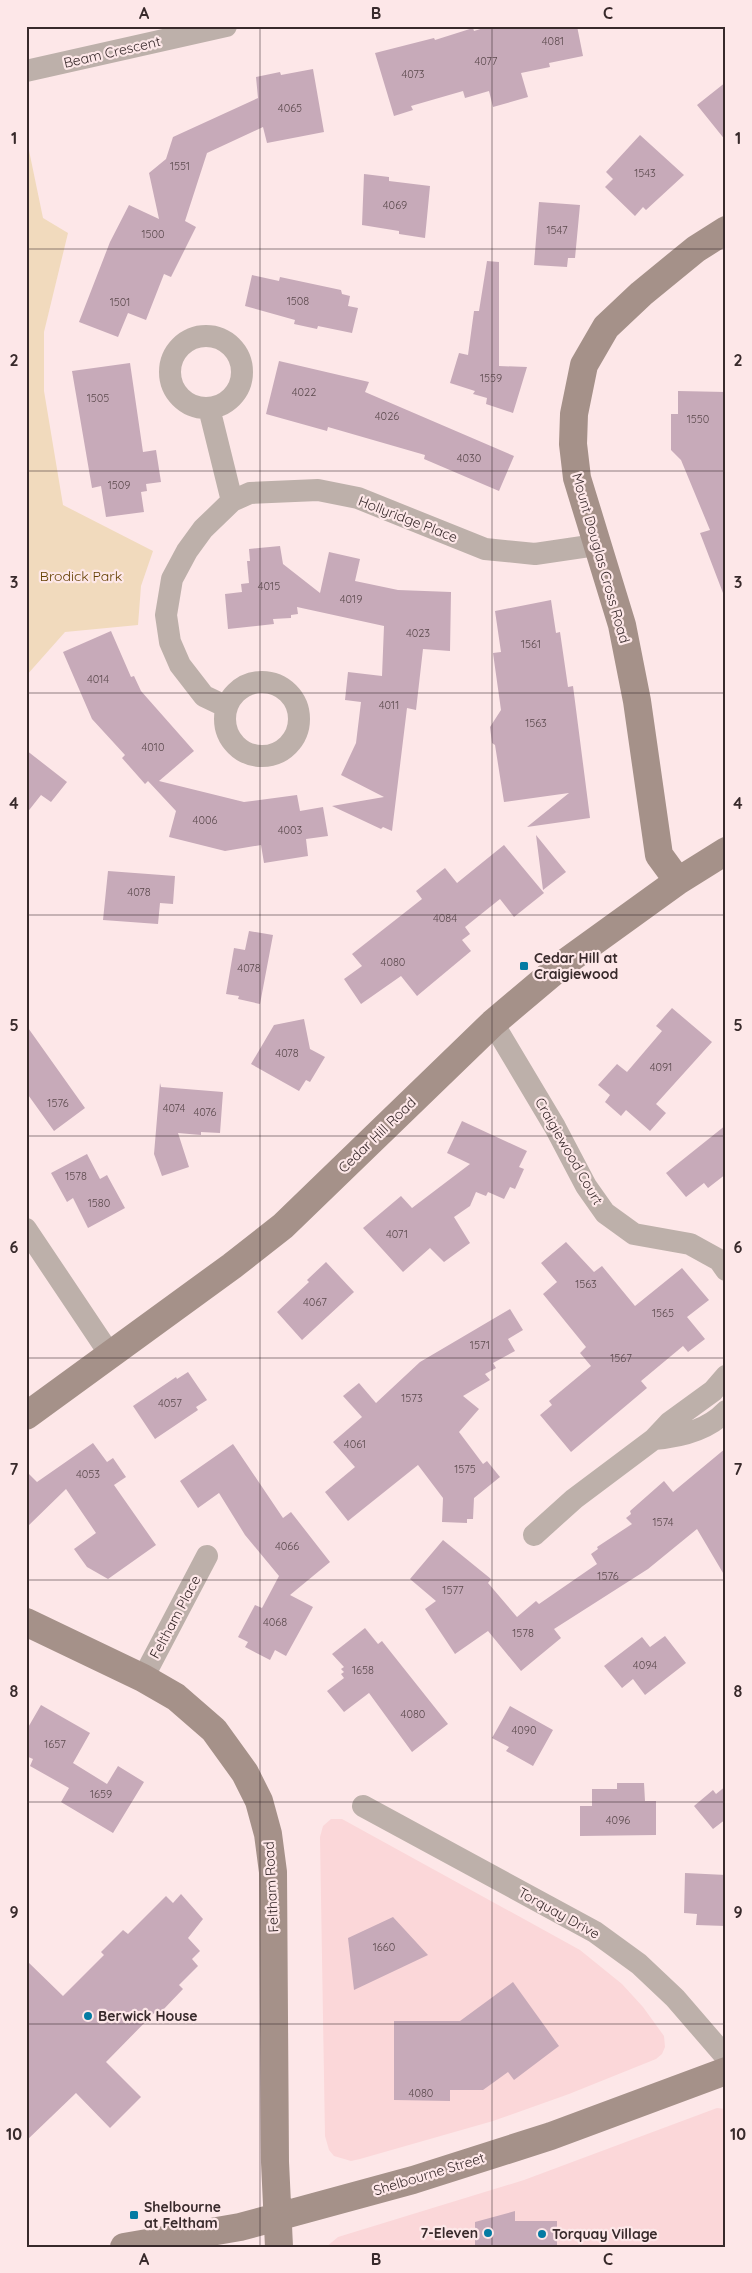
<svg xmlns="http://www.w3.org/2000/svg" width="752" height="2273" font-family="Quicksand,sans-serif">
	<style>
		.built { fill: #fbd7d9 }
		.green { fill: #f1dabd }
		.building { fill: #c7aab9 }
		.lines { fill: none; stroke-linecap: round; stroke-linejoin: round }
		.street { stroke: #bdb0aa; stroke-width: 22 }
		.secondary { stroke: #a59189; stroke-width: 28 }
		.grid { fill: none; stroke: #382a2b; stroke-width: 1; stroke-opacity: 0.55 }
		.poi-dot { fill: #047ba3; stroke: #fde7e8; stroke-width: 2 }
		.labels { text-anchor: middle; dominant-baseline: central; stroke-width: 4.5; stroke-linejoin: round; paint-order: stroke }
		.number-label { font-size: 11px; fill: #5c4a4e }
		.street-label { font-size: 14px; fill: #382a2b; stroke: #fde7e8 }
		.park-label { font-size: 14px; fill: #633f00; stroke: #fde7e8 }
		.poi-label { font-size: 14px; font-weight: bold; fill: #382a2b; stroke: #fde7e8; text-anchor: start }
		.neatline { fill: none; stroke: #382a2b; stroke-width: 2 }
		.grid-label { font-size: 16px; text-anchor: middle; font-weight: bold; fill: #382a2b }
	</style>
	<rect width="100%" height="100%" fill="#fde7e8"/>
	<path class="built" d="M331,1819H342L580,1950L622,1984L643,2007L664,2036L665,2047L662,2054L656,2059L569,2094L493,2121L360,2159L351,2161L334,2156L329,2150L325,2136L320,1837L323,1826Z
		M717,2108L726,2109V2247H326L338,2237L524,2180Z"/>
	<path class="green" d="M26,136L43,218L68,233L44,332V391L63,505L153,551L141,586L138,625L65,632L26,676Z"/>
	<path class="building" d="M490,26H577L583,56L549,63L550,67L521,73L528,97L493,107L489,91L465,98L463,91L411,106L413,110L394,116L375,53L434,38L435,40L473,28L474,31Z
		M313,69L324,132L267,143L263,127L207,153L185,221L196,227L171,277L164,274L146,320L128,313L118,337L79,322L110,242L129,205L159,219L149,173L166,159L173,137L258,98L256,77L280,72L281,75Z
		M726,82V141L697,105Z
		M640,135L684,175L646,210L643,207L635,216L605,187L613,179L606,172Z
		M364,174L389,177V181L430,186L425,238L399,234V231L362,225Z
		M539,202L580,205L575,258H568L567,267L534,265Z
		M487,261L499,262V366L527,367L513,413L486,404L487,398L473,394L475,391L450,383L459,353L468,355L474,311H479Z
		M252,275L279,281L280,277L341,290L342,294L350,296L348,306L358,308L352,333L318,326L317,329L294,324L295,320L245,306Z
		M279,361L369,382L365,392L514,456L499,491L424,459L425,455L328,427L327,431L266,414Z
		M130,363L143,452L156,450L161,482L146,484L147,491L141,492L144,512L106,517L101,486L92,488L72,371Z
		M678,391L726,392V593H723L700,533L710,530L681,460L671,450V414H678Z
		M280,546L283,564L320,593L329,552L360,559L355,581L398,590L451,592L450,651L423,649L416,710L407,708L392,831L383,827L381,829L332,806L384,797L341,775L356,743L361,702L345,700L348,672L382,676L384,626L297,607L298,614L291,615V618L273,619L274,624L228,629L225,594L242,592L241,584L249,583L247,561H250L249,549Z
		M551,600L556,633L560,632L568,687L573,686L590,818L527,827L569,793L504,802L495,745L492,743L490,727L501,710L493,653L501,652L495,611Z
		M111,631L131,677L134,676L141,691L194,751L159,781L244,802L297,795L300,811L323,807L328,836L306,839L308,856L264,863L261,845L225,851L169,837L176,811L148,781L145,784L122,758L125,755L92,719L63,652Z
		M26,750L67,782L51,802L41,795L26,814Z
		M536,835L566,872L543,890Z
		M504,845L544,893L514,917L500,899L465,927L470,934L462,940L471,951L417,996L401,976L361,1004L344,979L362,966L352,954L422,899L416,891L445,868L457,883Z
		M108,871L175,876L173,904L160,903L158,924L103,920Z
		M249,931L273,935L260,1004L238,999L239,996L226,994L234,948L245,950Z
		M672,1008L712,1042L656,1104L666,1113L650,1131L626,1110L621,1116L605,1102L610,1095L598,1085L617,1064L627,1072L662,1031L656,1026Z
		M304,1019L310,1049L325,1057L310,1082L306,1080L299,1091L251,1064L274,1025Z
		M26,1025L85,1108L54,1131L26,1092Z
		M160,1083L161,1087L223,1092L220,1133L201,1132V1135L178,1133L189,1167L162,1176L154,1154Z
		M462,1121L527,1151L519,1167L524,1169L515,1189L510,1187L504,1199L488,1192L486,1196L476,1192L470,1206L454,1217L470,1243L444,1262L430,1248L403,1272L363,1228L401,1196L412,1208L470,1164L447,1153Z
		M726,1125V1174L708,1188L704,1183L686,1197L666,1173Z
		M87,1154L100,1179L107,1175L125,1208L88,1228L73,1198L67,1202L51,1173Z
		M566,1242L594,1272L602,1266L635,1306L682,1268L709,1300L687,1317L705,1339L688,1352L683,1346L641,1381L647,1388L571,1452L540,1415L552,1405L549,1401L591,1366L580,1353L586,1347L543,1294L557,1282L541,1263Z
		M326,1262L354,1292L302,1340L277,1312L309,1282L307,1280Z
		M510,1309L523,1330L508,1339L515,1351L493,1363L496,1368L485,1374L490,1380L463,1396L479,1409L459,1432L483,1464L487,1461L500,1477L474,1498L473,1519H467V1523L442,1522L443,1498L418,1465L348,1521L325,1492L355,1467L333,1442L362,1417L343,1396L359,1383L376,1403L420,1362Z
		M188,1372L207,1400L196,1407L198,1410L155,1439L133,1406L176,1377L177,1379Z
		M93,1443L107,1462L113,1458L126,1477L114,1485L156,1545L108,1579L87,1567L74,1549L96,1533L66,1489L26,1528V1471L37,1482Z
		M233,1444L283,1518L291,1512L330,1562L290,1595L313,1607L286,1656L275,1650L270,1660L245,1647L248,1642L238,1637L255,1605L262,1608L279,1576L245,1535L219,1493L198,1508L180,1481Z
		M726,1448V1578L697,1529L648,1569L554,1629L561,1638L521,1671L488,1631L455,1654L425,1609L436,1601L410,1579L443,1540L491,1579L488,1583L517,1617L536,1601L539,1604L597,1564L591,1554L598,1549L597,1547L632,1524L626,1518L631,1514L630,1511L664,1481L673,1492Z
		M365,1628L378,1644L382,1641L448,1724L412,1752L369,1693L344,1712L327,1691L344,1678L341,1674L344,1672L341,1669L344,1667L332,1654Z
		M665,1636L686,1663L645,1695L633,1679L622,1688L604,1666L642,1637L650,1647Z
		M41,1705L90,1733L73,1763L107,1784L118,1766L144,1782L113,1833L61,1802L69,1788L30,1766L33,1759L26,1756V1731Z
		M510,1706L553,1730L533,1766L506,1751L509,1747L492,1738Z
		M617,1783H644L645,1801H656V1835L580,1836V1806H592V1789H617Z
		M726,1786V1819L713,1829L694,1806L713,1790L716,1794Z
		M685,1873L726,1875V1926L696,1925L697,1914L684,1913Z
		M181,1894L203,1919L188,1938L200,1951L192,1959L198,1966L179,1985L183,1989L161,2012L158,2009L106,2062L141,2097L110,2128L76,2093L26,2141V1960L63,1996L104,1955L101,1952L123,1930L128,1934L166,1896L173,1903Z
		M393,1917L428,1955L354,1990L348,1938Z
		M513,1982L559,2046L514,2080L508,2072L483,2090H450V2101L394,2100V2021H460Z
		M515,2211V2221H557V2247H475V2222Z"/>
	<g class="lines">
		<path class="street" d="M26,71L226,26
			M170 372a36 36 0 1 1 72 0a36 36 0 1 1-72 0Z
			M209,408L232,501
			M225 719a37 37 0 1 1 74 0a37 37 0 1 1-74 0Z
			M227,707L204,696L180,665L170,642L166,615L172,579L187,551L203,529L232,501L250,493L318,490L358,498L485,549L535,554L596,545
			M493,1023L555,1127L586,1186L605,1213L634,1234L690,1244L719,1260L726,1270
			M26,1229L111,1356
			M654,1439C680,1437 707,1431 726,1411
			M534,1535L574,1499L654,1439L669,1423L713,1391L726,1376
			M143,1678L207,1556
			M363,1806L595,1932L639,1964L675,1998L726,2057"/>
		<path class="secondary" d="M678,881L659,855L637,701L622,625L577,478L573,444L574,414L584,365L606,327L641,294L696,249L726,230
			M26,1416L232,1266L283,1226L493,1023L563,964L678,881L726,851
			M26,1622L143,1678L176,1697L214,1730L245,1773L259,1801L268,1834L273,1872L275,2162L279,2247
			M124,2247L240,2227L413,2180L551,2136L726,2071"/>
	</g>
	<path class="grid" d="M260,26V2247M492,26V2247M26,249H726M26,471H726M26,693H726M26,915H726M26,1136H726M26,1358H726M26,1580H726M26,1802H726M26,2024H726"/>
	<g class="poi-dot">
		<rect x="519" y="961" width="10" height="10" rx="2.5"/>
		<circle cx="88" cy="2016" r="5"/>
		<rect x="129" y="2210" width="10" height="10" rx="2.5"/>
		<circle cx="488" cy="2233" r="5"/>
		<circle cx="542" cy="2234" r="5"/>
	</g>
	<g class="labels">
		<g class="number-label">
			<text x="553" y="41">4081</text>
			<text x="486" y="61">4077</text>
			<text x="413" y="74">4073</text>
			<text x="290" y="108">4065</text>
			<text x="180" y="166">1551</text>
			<text x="645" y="173">1543</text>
			<text x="395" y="205">4069</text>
			<text x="557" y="230">1547</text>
			<text x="153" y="234">1500</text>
			<text x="298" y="301">1508</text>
			<text x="120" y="302">1501</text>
			<text x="491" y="378">1559</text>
			<text x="304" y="392">4022</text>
			<text x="98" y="398">1505</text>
			<text x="387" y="416">4026</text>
			<text x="698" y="419">1550</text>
			<text x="469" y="458">4030</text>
			<text x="119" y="485">1509</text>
			<text x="269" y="586">4015</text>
			<text x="351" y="599">4019</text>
			<text x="418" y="633">4023</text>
			<text x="531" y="644">1561</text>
			<text x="98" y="679">4014</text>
			<text x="389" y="705">4011</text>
			<text x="536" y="723">1563</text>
			<text x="153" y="747">4010</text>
			<text x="205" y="820">4006</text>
			<text x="290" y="830">4003</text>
			<text x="139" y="892">4078</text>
			<text x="445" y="918">4084</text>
			<text x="393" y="962">4080</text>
			<text x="249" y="968">4078</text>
			<text x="287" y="1053">4078</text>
			<text x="661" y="1067">4091</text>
			<text x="58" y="1103">1576</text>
			<text x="174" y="1108">4074</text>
			<text x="205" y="1112">4076</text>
			<text x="76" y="1176">1578</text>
			<text x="99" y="1203">1580</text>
			<text x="397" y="1234">4071</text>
			<text x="586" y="1284">1563</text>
			<text x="315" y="1302">4067</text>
			<text x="663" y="1313">1565</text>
			<text x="480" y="1345">1571</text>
			<text x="621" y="1358">1567</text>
			<text x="412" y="1398">1573</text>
			<text x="170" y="1403">4057</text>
			<text x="355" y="1444">4061</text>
			<text x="465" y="1469">1575</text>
			<text x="88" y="1474">4053</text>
			<text x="663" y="1522">1574</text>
			<text x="287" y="1546">4066</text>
			<text x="608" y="1576">1576</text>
			<text x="453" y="1590">1577</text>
			<text x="275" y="1622">4068</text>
			<text x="523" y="1633">1578</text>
			<text x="645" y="1665">4094</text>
			<text x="363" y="1670">1658</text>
			<text x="413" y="1714">4080</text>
			<text x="524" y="1730">4090</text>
			<text x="55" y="1744">1657</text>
			<text x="101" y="1794">1659</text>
			<text x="618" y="1820">4096</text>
			<text x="384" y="1947">1660</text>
			<text x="421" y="2093">4080</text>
		</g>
		<g class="street-label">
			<text transform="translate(112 52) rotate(-13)">Beam Crescent</text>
			<text transform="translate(408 519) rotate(21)">Hollyridge Place</text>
			<text transform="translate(601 558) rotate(74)">Mount Douglas Cross Road</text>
			<text transform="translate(377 1135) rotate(-44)">Cedar Hill Road</text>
			<text transform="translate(569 1151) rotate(60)">Craigiewood Court</text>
			<text transform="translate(175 1617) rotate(-62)">Feltham Place</text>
			<text transform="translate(271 1887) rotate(-93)">Feltham Road</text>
			<text transform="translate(559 1913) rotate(29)">Torquay Drive</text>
			<text transform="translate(429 2174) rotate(-17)">Shelbourne Street</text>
		</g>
		<g class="park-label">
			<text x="81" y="576">Brodick Park</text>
		</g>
		<g class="poi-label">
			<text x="534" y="958">Cedar Hill at<tspan x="534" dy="16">Craigiewood</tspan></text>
			<text x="98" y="2016">Berwick House</text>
			<text x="144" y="2207">Shelbourne<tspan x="144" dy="16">at Feltham</tspan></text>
			<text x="478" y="2233" text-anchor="end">7-Eleven</text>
			<text x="552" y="2234">Torquay Village</text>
		</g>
	</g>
	<rect width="752" height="2273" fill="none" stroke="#fde7e8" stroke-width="55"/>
	<rect x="28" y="28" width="696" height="2218" class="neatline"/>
	<g class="grid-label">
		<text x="144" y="19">A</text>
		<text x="376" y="19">B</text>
		<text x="608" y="19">C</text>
		<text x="14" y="144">1</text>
		<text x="738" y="144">1</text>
		<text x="14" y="366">2</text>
		<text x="738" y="366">2</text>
		<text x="14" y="588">3</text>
		<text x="738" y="588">3</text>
		<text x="14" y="809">4</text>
		<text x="738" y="809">4</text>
		<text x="14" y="1031">5</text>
		<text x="738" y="1031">5</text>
		<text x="14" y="1253">6</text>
		<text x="738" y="1253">6</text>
		<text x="14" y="1475">7</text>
		<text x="738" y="1475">7</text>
		<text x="14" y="1697">8</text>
		<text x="738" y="1697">8</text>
		<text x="14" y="1918">9</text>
		<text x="738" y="1918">9</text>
		<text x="14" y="2140">10</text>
		<text x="738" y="2140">10</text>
		<text x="144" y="2265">A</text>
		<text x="376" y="2265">B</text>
		<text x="608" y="2265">C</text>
	</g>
</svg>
